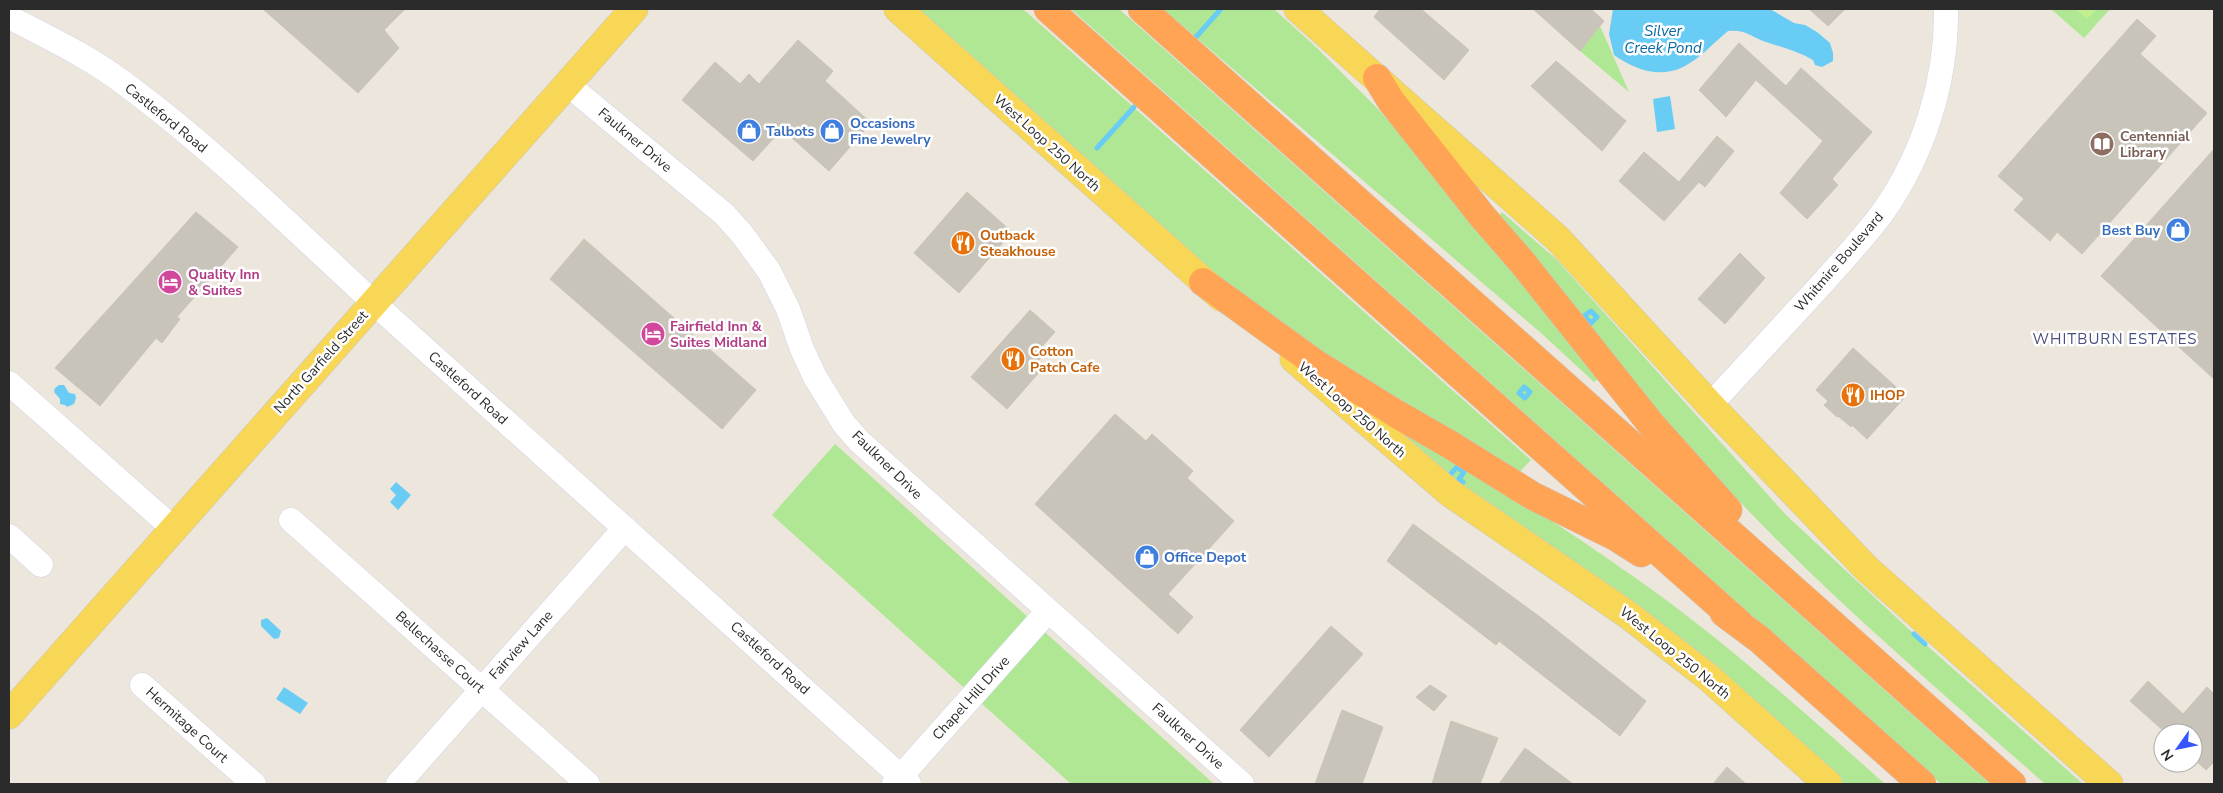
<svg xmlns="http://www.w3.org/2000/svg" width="2223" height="793" font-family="'Nunito Sans',sans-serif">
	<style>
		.green { fill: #afe795 }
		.pitch { fill: #c4ef90 }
		.water { fill: #69ccf5 }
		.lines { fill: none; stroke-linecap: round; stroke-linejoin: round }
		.stream { stroke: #69ccf5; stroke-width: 5 }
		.building { fill: #c9c4ba; stroke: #c9c2b5 }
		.minor-casing { stroke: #d1d4e4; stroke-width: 25 }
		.major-casing { stroke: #c8c8c8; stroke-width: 29 }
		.highway-casing { stroke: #c8c8c8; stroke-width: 29 }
		.minor { stroke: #fff; stroke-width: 24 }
		.major { stroke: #f8d756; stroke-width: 28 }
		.highway { stroke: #ffa455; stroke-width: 28 }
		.labels { text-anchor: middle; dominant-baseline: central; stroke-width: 5; stroke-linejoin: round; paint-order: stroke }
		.street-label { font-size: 14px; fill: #2b2b2b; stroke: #fff }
		.shop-label { font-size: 14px; font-weight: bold; fill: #366cbe; stroke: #fff; text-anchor: start }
		.education-label { font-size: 14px; font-weight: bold; fill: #785e54; stroke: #fff; text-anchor: start }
		.food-label { font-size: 14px; font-weight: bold; fill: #c56008; stroke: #fff; text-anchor: start }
		.hotel-label { font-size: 14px; font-weight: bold; fill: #b23c85; stroke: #fff; text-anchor: start }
		.water-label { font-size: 15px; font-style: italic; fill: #0668a3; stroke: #fff }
		.neighbourhood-label { font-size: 15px; letter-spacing: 1px; fill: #48507e; stroke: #fff }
	</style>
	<rect width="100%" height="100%" fill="#ede6dc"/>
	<path class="green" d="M913,9H1023L1531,460L1515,477L1427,423L1238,294Z
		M1071,9H1119L1990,784H1941Z
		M1163,9H1274L1316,47L1376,107L1438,177L1603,375L1594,382L1541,333Z
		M2051,9H2110L2084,38Z
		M1600,26L1629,92L1580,51Z
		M1502,212L1556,259L1786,515L1914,634L2083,784H2045C1955,704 1863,626 1778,541C1677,440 1588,327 1498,217Z
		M1362,400C1454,458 1548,516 1637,579C1725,641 1805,713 1885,784H1844L1437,469Z
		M835,444L1214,784H1071L772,515Z"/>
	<path class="pitch" d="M2076,9H2097L2087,19Z"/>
	<path class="water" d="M1613,9H1770L1794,23L1805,25L1817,32L1830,43L1833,53V61L1822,67L1815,65L1813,60C1799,52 1785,48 1769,43C1752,38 1747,29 1728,31C1714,42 1700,59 1683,67C1659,79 1634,69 1614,55L1609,34Z
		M1670,96L1675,129L1657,132L1653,99Z
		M59,385H64L69,393L75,394L76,398L74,404L67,407L65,405L60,404V399L54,392L55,388Z
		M396,482L411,495L398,510L390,502L396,495L390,489Z
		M267,618L281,631L279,638L274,639L261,626V620Z
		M284,687L308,703L300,714L276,699Z"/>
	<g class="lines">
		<path class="stream" d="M1196,37L1221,9
			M1097,148L1134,107
			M1591,311L1597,317L1591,323L1584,316Z
			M1524,387L1530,392L1525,398L1519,393Z
			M1457,467L1464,472L1459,479L1463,482L1460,486L1448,477Z
			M1914,634L1925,644"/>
	</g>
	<path class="building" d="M263,9H405L384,30L399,48L358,93Z
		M1380,9H1421L1469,50L1444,80L1374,17Z
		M1533,9H1591L1604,21L1580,51Z
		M1809,9H1845L1828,26Z
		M2137,19L2156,36L2140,54L2207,113L2082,254L2057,232L2050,241L2014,210L2024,199L1998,176Z
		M798,40L833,71L825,81L871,123L829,171L782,129L753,161L682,100L715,62L740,84L749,74L759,84Z
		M1739,43L1786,86L1801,68L1872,132L1832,179L1838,185L1807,219L1780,193L1823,141L1756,80L1726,117L1699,90Z
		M1556,61L1626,121L1602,151L1531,86Z
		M1717,136L1734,151L1705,187L1699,182L1664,221L1619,181L1644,152L1679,182Z
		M2214,149V379L2101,276Z
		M967,192L1012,232L959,293L914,253Z
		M196,212L238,247L177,317L180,319L162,343L156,338L100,406L55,368Z
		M584,239L756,390L722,429L550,279Z
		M1740,253L1765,278L1725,324L1698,299Z
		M1030,310L1055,332L1038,351L1043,355L1036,363L1042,369L1007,409L971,377Z
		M1853,348L1906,396L1867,439L1852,425L1851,427L1838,416L1837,417L1824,405L1828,401L1816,390Z
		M1115,414L1146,441L1152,434L1193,471L1187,478L1234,521L1168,594L1193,617L1178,634L1035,504Z
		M1413,524L1540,617L1646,701L1620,736L1499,641L1496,645L1387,561Z
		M1331,626L1363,654L1269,757L1240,730Z
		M2148,681L2183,714L2207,687L2214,694V762L2206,770L2193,758V733H2166L2130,701Z
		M1430,685L1447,696L1434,711L1416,697Z
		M1342,710L1383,727L1362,784H1315Z
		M1451,721L1498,738L1480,784H1432Z
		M1525,748L1573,784H1499Z
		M1727,767L1746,784H1713Z"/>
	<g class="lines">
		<defs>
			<path id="minor" d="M9,17C47,37 86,55 121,81C211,147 292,227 374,303L909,784
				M567,84L724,214L742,234L769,271L788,309L802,349L815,377L844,424L859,441L1242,784
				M9,383L174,529
				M1710,405C1743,370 1775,334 1808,299C1833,271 1860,243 1883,212C1924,154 1947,80 1946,9
				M291,520L588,784
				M9,536L41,565
				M142,685L254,784
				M398,784L625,528
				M894,784L1048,611"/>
			<path id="major" d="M898,9L1221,297
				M1298,9L1558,239L1710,405L1867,569L2109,784
				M1294,359L1450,493L1627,614L1708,677L1828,784
				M9,715L634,9"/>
			<path id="highway" d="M1048,9L1739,623
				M1142,9L2012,784
				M1377,78L1391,101L1482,216L1522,262L1651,424L1728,510
				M1203,282L1315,363L1395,413L1449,444L1533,496L1616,537L1641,553
				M1724,613L1759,639L1922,784"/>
		</defs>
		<use href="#minor" class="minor-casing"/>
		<use href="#major" class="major-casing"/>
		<use href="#highway" class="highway-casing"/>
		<use href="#minor" class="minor"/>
		<use href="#major" class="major"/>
		<use href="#highway" class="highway"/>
	</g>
	<defs>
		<symbol id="shop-disc" viewBox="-11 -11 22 22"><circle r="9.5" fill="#3f7fe0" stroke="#fff"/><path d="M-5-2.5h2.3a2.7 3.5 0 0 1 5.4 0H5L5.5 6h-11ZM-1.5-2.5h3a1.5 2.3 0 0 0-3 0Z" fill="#fff"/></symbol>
		<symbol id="library-disc" viewBox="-11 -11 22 22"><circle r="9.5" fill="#8d6e63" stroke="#fff"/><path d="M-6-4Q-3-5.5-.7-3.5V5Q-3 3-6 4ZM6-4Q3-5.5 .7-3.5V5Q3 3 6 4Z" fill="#fff"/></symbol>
		<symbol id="restaurant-disc" viewBox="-11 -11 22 22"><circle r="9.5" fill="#e8710a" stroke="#fff"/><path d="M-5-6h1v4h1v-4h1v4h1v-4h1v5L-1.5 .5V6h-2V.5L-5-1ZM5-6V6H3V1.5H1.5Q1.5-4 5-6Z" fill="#fff"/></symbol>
		<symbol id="hotel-disc" viewBox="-11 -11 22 22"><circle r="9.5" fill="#d1479c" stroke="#fff"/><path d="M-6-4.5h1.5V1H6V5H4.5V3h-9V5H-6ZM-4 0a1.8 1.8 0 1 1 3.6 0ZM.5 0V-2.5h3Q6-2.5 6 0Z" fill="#fff"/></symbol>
	</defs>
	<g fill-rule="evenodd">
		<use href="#shop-disc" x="735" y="117" width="28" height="28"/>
		<use href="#shop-disc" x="818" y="117" width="28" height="28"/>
		<use href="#library-disc" x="2088" y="130" width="28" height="28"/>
		<use href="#shop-disc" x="2164" y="216" width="28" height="28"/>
		<use href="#restaurant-disc" x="949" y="229" width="28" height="28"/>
		<use href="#hotel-disc" x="156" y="268" width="28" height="28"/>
		<use href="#hotel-disc" x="639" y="320" width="28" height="28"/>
		<use href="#restaurant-disc" x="999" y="345" width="28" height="28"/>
		<use href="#restaurant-disc" x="1839" y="381" width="28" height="28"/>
		<use href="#shop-disc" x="1133" y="543" width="28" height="28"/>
	</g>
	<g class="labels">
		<g class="street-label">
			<text transform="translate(166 118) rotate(39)">Castleford Road</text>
			<text transform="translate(635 140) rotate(40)">Faulkner Drive</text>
			<text transform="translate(1047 143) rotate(42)">West Loop 250 North</text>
			<text transform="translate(1839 262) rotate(-49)">Whitmire Boulevard</text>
			<text transform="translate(321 362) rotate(-48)">North Garfield Street</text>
			<text transform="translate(468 388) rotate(42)">Castleford Road</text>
			<text transform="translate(1352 410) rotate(41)">West Loop 250 North</text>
			<text transform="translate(887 465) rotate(44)">Faulkner Drive</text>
			<text transform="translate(521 645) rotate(-48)">Fairview Lane</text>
			<text transform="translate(440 652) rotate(42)">Bellechasse Court</text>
			<text transform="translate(1675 653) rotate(39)">West Loop 250 North</text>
			<text transform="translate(770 658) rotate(42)">Castleford Road</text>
			<text transform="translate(971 698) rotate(-48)">Chapel Hill Drive</text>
			<text transform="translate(187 725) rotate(42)">Hermitage Court</text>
			<text transform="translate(1188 736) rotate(42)">Faulkner Drive</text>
		</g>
		<g class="shop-label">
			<text x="850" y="123">Occasions<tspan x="850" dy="16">Fine Jewelry</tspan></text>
			<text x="766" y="131">Talbots</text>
			<text x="2160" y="230" text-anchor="end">Best Buy</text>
			<text x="1164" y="557">Office Depot</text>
		</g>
		<g class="education-label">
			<text x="2120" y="136">Centennial<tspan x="2120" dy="16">Library</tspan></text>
		</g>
		<g class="food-label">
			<text x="980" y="235">Outback<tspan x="980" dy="16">Steakhouse</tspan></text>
			<text x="1030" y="351">Cotton<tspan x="1030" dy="16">Patch Cafe</tspan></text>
			<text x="1870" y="395">IHOP</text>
		</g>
		<g class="hotel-label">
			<text x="188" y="274">Quality Inn<tspan x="188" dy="16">&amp; Suites</tspan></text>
			<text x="670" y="326">Fairfield Inn &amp;<tspan x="670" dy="16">Suites Midland</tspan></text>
		</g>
		<g class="water-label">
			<text x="1663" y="31">Silver<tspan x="1663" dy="17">Creek Pond</tspan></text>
		</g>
		<g class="neighbourhood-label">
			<text x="2115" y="339">WHITBURN ESTATES</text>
		</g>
	</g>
	<rect width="2223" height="793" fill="none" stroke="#2b2b2b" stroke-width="20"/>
	<g transform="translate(2178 748) rotate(237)"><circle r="24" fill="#ffffff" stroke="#aaaaaa"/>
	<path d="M0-4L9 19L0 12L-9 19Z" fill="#3756ff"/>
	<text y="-8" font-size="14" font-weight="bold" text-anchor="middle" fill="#2b2b2b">N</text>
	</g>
</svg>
